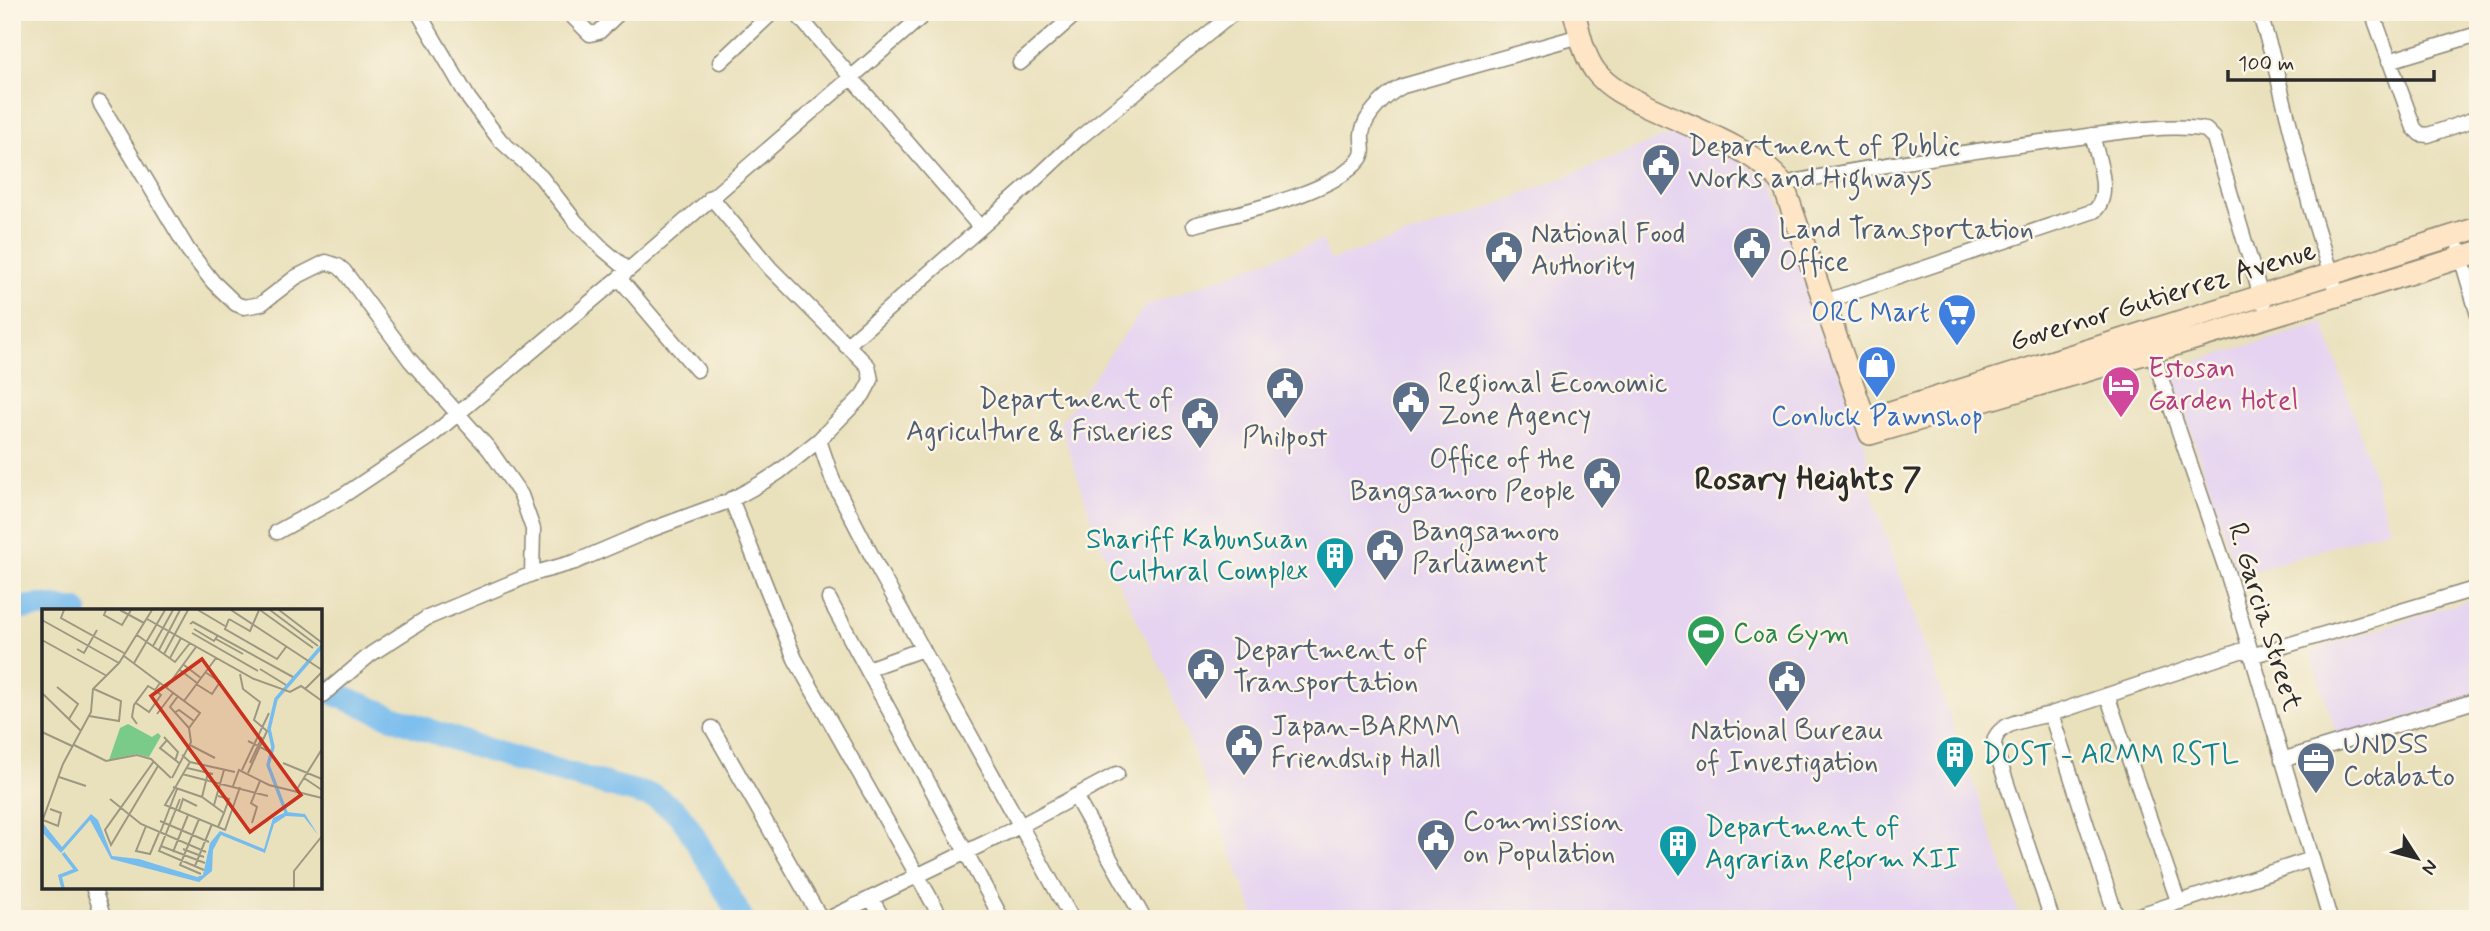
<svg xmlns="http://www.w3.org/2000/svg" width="2490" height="931" font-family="Mynerve,sans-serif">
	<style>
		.built { fill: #e5d3f1 }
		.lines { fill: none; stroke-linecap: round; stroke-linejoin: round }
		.river { stroke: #77bcee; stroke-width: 24 }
		.street-casing { stroke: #8a8674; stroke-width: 17 }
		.secondary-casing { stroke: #8a8674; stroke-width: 24 }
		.street { stroke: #fff; stroke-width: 14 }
		.secondary { stroke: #fde5c5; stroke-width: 21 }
		.labels { text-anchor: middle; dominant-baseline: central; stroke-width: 5; stroke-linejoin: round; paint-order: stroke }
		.service-label { font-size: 28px; fill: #4e5e75; stroke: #fcf5e5; text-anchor: start }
		.street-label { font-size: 28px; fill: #2b2b2b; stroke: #fcf5e5 }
		.shop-label { font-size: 28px; fill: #366cbe; stroke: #fcf5e5; text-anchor: end }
		.hotel-label { font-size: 28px; fill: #b23c85; stroke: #fcf5e5; text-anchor: start }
		.culture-label { font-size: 28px; fill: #0d838f; stroke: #fcf5e5; text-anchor: start }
		.leisure-label { font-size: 28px; fill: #27864d; stroke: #fcf5e5; text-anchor: start }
		.quarter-label { font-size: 32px; font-weight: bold; fill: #2b2b2b; stroke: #fcf5e5 }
		.inset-river { fill: none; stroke: #77bcee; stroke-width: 3.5 }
		.inset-road { fill: none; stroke: #9d9882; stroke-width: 2 }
		.view { fill: #c8321e; fill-opacity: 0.15; stroke: #c8321e; stroke-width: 3.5 }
		.inset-edge { fill: none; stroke: #2b2b2b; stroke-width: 3.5 }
	</style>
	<rect width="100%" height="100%" fill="#fcf5e5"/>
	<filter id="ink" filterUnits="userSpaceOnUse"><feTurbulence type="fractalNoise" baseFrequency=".0143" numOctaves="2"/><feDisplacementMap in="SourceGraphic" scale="14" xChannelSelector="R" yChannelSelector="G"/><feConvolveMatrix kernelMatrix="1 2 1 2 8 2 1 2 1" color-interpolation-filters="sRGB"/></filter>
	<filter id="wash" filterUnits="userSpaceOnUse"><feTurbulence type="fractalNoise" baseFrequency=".00686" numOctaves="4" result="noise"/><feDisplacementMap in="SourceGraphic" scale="28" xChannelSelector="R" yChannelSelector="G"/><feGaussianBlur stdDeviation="1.57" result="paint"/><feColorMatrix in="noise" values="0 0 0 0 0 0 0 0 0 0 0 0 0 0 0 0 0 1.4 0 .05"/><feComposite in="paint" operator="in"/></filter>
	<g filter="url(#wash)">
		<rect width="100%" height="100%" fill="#e9e0bc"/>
		<path class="built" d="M1681,130L1722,149L1773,183L1865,443L1874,501L2021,919H1256L1165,676L1100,544L1060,423L1145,306L1322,240L1330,260L1479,212Z
			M2324,323L2390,528L2238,576L2171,369Z
			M2478,597V695L2338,739L2310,651Z"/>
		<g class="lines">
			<path class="river" d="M12,609L40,606L76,611
				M320,687C427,735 541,768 655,797L677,812L687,825L742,919"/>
		</g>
	</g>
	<g filter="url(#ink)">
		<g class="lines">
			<defs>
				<path id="street" d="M418,12L469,99L500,140L541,177L576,222L603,249L628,270
					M568,12L590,34L599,32L620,12
					M795,12L980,227
					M2259,12L2272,54L2311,210L2337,295
					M2372,12L2414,128L2420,134L2428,135L2478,118
					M2389,61L2478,34
					M720,62L773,12
					M1020,63L1078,12
					M100,103L188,250L213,282L236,304L244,307L261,304L296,277L326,262L338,266L344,271L410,360L489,449L521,495L533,529L532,574
					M1783,184C1879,165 1976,150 2073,138C2111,133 2168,123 2206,130L2214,138L2263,303
					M1194,225C1237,213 1332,194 1359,160C1366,152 1361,144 1362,134C1364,115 1387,94 1403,86L1580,36
					M2459,250L2478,315
					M619,278L697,370
					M1824,302L2094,211C2113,195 2097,156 2092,135
					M846,346L1029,185L1078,139L1235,12
					M2150,346L2228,575L2330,919
					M819,440L833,481L880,572L1072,919
					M731,499L795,659L942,919
					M277,532L344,495L429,438L619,278L927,12
					M829,599L1002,919
					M2251,656L2478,588
					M867,669L923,649
					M2107,695L2178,901
					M320,697L371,654L427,618L532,574L575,562L650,530L729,501L760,484L779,472L819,440L863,395L871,380L868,366L770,268L711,197
					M2051,714L2117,919
					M712,728L821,919
					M2282,760L2478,700
					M1075,796L1144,919
					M93,887L104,919
					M871,898L883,919
					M828,919L1020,826L1117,774
					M2052,919L1994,745C1994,721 2033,719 2051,714L2249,648
					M2127,919L2312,859"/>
				<path id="secondary" d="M1574,12C1580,33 1583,55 1596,72C1609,89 1630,98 1649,107C1687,125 1759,151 1783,184L1870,434C2073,375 2276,316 2478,252
					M1865,420L2478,228"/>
			</defs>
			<use href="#street" class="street-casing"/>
			<use href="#secondary" class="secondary-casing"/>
			<use href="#street" class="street"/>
			<use href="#secondary" class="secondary"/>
		</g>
	</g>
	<defs>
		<symbol id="civic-pin" viewBox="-11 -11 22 30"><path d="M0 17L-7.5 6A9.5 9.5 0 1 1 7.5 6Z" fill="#5c6f8a" stroke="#fcf5e5"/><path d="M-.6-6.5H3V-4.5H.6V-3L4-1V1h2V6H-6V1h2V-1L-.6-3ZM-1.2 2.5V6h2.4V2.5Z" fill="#fff"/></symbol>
		<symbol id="supermarket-pin" viewBox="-11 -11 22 30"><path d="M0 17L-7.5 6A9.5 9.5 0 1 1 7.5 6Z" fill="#3f7fe0" stroke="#fcf5e5"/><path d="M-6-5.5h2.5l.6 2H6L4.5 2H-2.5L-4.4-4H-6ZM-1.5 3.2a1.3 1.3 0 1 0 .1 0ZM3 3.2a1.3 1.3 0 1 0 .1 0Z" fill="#fff"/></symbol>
		<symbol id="shop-pin" viewBox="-11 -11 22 30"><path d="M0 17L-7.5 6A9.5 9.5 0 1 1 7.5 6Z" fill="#3f7fe0" stroke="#fcf5e5"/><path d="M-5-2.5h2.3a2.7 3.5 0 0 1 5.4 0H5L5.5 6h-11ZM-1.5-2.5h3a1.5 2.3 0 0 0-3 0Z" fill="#fff"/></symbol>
		<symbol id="hotel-pin" viewBox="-11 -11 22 30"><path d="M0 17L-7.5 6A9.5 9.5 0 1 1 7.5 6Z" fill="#d1479c" stroke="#fcf5e5"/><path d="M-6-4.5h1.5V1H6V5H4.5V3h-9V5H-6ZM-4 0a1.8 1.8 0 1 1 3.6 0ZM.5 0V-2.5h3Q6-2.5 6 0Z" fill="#fff"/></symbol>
		<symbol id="building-pin" viewBox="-11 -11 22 30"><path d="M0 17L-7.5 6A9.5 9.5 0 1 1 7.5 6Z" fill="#0f9aa8" stroke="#fcf5e5"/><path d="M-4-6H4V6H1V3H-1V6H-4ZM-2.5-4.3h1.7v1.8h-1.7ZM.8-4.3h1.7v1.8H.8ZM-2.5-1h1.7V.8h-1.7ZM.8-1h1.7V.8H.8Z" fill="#fff"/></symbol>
		<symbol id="stadium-pin" viewBox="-11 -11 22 30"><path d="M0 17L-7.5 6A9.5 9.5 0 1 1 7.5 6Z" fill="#2e9e5b" stroke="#fcf5e5"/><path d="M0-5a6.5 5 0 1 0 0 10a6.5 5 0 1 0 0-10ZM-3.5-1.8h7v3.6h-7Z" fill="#fff"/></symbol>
		<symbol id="office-pin" viewBox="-11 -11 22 30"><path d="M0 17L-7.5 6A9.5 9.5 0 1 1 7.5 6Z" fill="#5c6f8a" stroke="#fcf5e5"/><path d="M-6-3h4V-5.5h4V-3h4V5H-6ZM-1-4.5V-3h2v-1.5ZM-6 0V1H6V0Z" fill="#fff"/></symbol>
	</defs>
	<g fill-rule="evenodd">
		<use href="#civic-pin" x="1639" y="141" width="44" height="60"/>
		<use href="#civic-pin" x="1730" y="224" width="44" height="60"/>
		<use href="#civic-pin" x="1482" y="228" width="44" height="60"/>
		<use href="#supermarket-pin" x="1935" y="291" width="44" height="60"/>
		<use href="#shop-pin" x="1855" y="343" width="44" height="60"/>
		<use href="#hotel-pin" x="2099" y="363" width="44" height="60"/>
		<use href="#civic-pin" x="1263" y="364" width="44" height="60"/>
		<use href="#civic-pin" x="1389" y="378" width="44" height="60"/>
		<use href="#civic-pin" x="1178" y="394" width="44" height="60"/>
		<use href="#civic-pin" x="1580" y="454" width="44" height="60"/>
		<use href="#civic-pin" x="1363" y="526" width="44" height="60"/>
		<use href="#building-pin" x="1313" y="534" width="44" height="60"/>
		<use href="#stadium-pin" x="1684" y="612" width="44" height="60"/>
		<use href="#civic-pin" x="1184" y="645" width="44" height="60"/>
		<use href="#civic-pin" x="1765" y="657" width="44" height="60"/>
		<use href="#civic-pin" x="1222" y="721" width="44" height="60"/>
		<use href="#building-pin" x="1933" y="733" width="44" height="60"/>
		<use href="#office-pin" x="2294" y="739" width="44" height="60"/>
		<use href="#civic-pin" x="1414" y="816" width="44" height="60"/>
		<use href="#building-pin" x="1656" y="822" width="44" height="60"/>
	</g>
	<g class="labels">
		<g class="service-label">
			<text x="1688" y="147">Department of Public<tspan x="1688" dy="32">Works and Highways</tspan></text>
			<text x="1779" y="230">Land Transportation<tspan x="1779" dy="32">Office</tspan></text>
			<text x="1531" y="234">National Food<tspan x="1531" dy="32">Authority</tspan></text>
			<text x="1438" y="384">Regional Economic<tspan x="1438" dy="32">Zone Agency</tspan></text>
			<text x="1173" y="400" text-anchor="end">Department of<tspan x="1173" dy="32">Agriculture &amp; Fisheries</tspan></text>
			<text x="1285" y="438" text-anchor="middle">Philpost</text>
			<text x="1575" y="460" text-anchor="end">Office of the<tspan x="1575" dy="32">Bangsamoro People</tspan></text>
			<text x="1412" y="532">Bangsamoro<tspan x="1412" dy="32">Parliament</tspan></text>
			<text x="1233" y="651">Department of<tspan x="1233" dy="32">Transportation</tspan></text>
			<text x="1271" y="727">Japan-BARMM<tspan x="1271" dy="32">Friendship Hall</tspan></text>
			<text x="1787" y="731" text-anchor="middle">National Bureau<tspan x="1787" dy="32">of Investigation</tspan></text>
			<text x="2343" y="745">UNDSS<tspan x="2343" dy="32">Cotabato</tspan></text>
			<text x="1463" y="822">Commission<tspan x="1463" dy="32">on Population</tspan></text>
		</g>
		<g class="street-label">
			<text transform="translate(2163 297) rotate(-17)">Governor Gutierrez Avenue</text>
			<text transform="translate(2264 617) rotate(73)">R. Garcia Street</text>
		</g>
		<g class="shop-label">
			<text x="1930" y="313">ORC Mart</text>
			<text x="1877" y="417" text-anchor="middle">Conluck Pawnshop</text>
		</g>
		<g class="hotel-label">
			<text x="2148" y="369">Estosan<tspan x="2148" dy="32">Garden Hotel</tspan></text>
		</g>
		<g class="culture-label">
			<text x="1308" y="540" text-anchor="end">Shariff Kabunsuan<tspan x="1308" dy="32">Cultural Complex</tspan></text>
			<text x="1982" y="755">DOST - ARMM RSTL</text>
			<text x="1705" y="828">Department of<tspan x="1705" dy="32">Agrarian Reform XII</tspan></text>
		</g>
		<g class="leisure-label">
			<text x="1733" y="634">Coa Gym</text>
		</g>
		<g class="quarter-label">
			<text x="1808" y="480">Rosary Heights 7</text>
		</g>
	</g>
	<g transform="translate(42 609)">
		<rect width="280" height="280" fill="#e9e0bc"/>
		<path d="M86,115L110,128L116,124L119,127L107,148L95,145L67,151L78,119Z" fill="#7aca8a"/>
		<path d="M244,203L263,205L276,226L262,208L244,207L232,215L223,244L179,226L171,241L170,262L157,273L69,250L48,211L19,244L0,223V213L20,238L49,205L56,211L70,247L97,250L155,268L161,266L168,234L178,222L222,240L231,209Z" fill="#77bcee"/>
		<path class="inset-river" d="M245,206L226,156L231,138L227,120L234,90L280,37M21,244L34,261L18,267L21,279"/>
		<path class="inset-road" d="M22,1L19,9L82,44M64,1L62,6L80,16L89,1M78,1L102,14M156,1L183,17M189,1L280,61M218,1L271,39M228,1L276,37M237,1L279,33M105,10L212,70L248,83L259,77L280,92M187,10L183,20L235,50L244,38M187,10L208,22L217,1M0,11L77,54M148,15L151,13L251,68M152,20L172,32L176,26M150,24L216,62M95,26L133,53L148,34M174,30L201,45M0,31L65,67M111,37L131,1M35,40L42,44L55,21M117,41L138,1M122,45L146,1M82,47L158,104L147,119L149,133L130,169M128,49L139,29M92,54L123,1M142,56L159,69M218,60L244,76M138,61L155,74M198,65L201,80L218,93L212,111L225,122L206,164M154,75L170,85L178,73L163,63M15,78L36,95L27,110M124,79L154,38M263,80L280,63M0,84L39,122M136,87L128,98L147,119M142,92L174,49M94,94L107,103L119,86L113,81M132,104L137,101L152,112M115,105L131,84M47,107L77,112L79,92L52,80M95,115L90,108L92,96L106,77L113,81L118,74M0,123L30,137M122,128L136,143L133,152M125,131L118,139L137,154M206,132L226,142M32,136L64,152L95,146L109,150L129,169M148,136L173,149M140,146L148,153L193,163M112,152L63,221L69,236L116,157M148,153L123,196L183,221L198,178M208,154L220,128M241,154L280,170M145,159L171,165M200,161L227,104M140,165L226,187M17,168L44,177M262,169L280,181M191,177L197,161L227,176L280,189M131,178L160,188L182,204L176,218M255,180L280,140M176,187L187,190L182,204M160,188L166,164M68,190L99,215L164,243M138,190L117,242L162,261M172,196L182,161M137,202L141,190L155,197M157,210L138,256L159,265M1,211L16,217L19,204L8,200M118,212L167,233M0,213L21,155L49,103L51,80L77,54L110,1M210,214L215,198L209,194L218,172M104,217L94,242L108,245L117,224M118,224L135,180M119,237L163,254M141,240L162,248M131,243L146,206M153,257L170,215M252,279V262L280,227"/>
		<path class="view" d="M160,50L259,186L208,223L109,87Z"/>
		<rect width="280" height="280" class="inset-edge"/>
	</g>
	<rect width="2490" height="931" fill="none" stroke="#fcf5e5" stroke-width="42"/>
	<g transform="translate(2417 858) rotate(126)" stroke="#fcf5e5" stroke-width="5" paint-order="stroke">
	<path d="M0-5L12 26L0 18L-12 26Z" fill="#2b2b2b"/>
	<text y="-10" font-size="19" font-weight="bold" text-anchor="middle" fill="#2b2b2b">N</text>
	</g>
	<path d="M2228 70v10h206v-10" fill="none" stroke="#2b2b2b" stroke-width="3.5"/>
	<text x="2238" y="70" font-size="21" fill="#2b2b2b" stroke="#fcf5e5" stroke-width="5" paint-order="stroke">100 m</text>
</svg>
